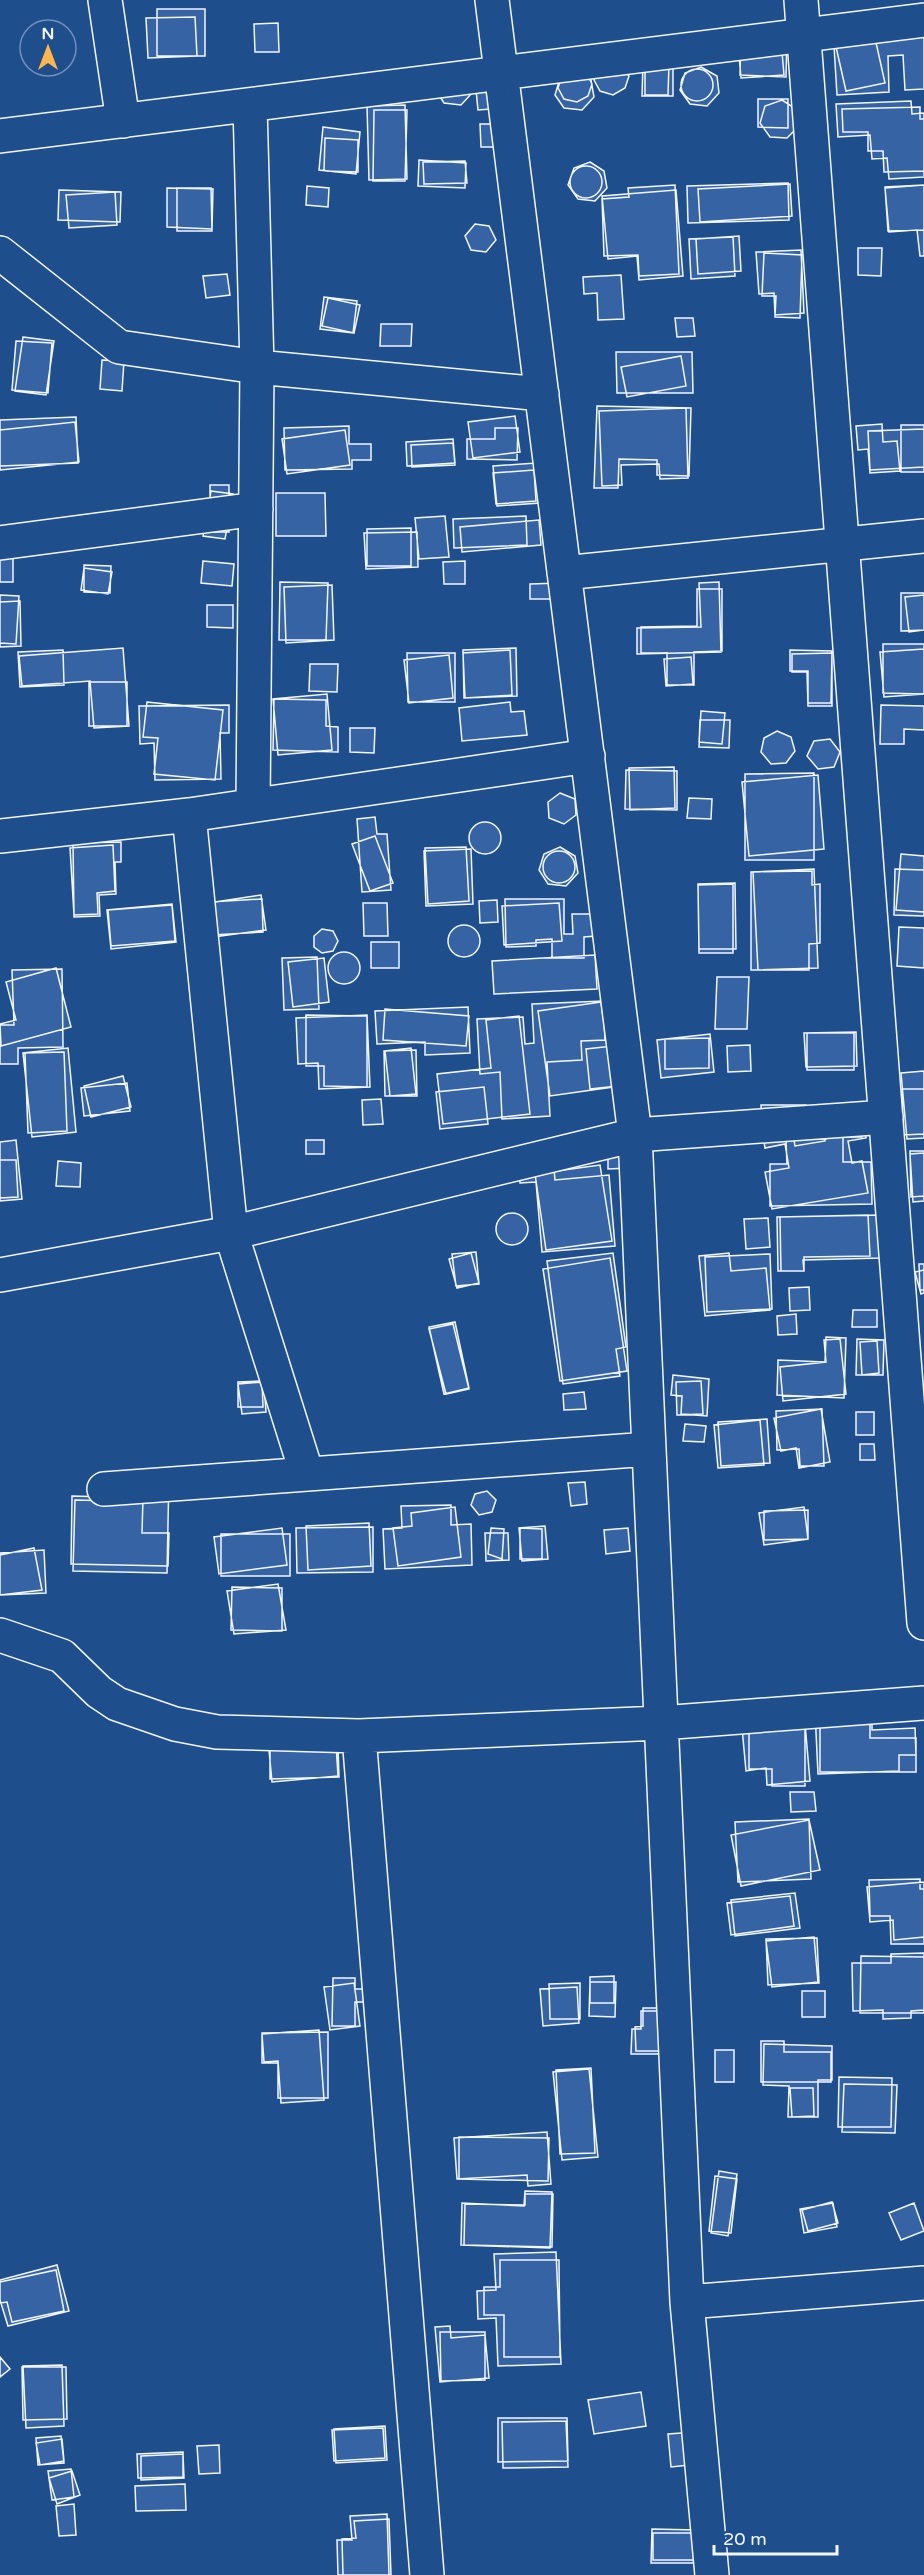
<svg xmlns="http://www.w3.org/2000/svg" width="924" height="2575" font-family="'Varela Round',sans-serif">
	<style>
		.building { fill: #3563a3; stroke: #f2f6ff; stroke-width: 1.5 }
		.lines { fill: none; stroke-linecap: round; stroke-linejoin: round }
		.minor-casing { stroke: #f2f6ff; stroke-width: 36 }
		.minor { stroke: #1f4e8c; stroke-width: 33 }
	</style>
	<rect width="100%" height="100%" fill="#1f4e8c"/>
	<path class="building" d="M157,9H205V56H157Z
		M195,17L197,56L148,58L146,18Z
		M278,23L279,52H255L254,24Z
		M924,25V89L905,90L903,55L888,56L889,92L837,95L833,30Z
		M873,29L885,83L846,91L834,38Z
		M741,36L787,37L786,77L740,75Z
		M781,41L784,75L741,78L738,44Z
		M643,61H673V96H642Z
		M645,62L669,63L668,95H645Z
		M622,65L629,76L625,88L613,95L600,91L594,80L598,67Z
		M701,67L717,76L719,93L707,106L690,104L680,90L685,73Z
		M681 85a16 16 0 1 1 32 0a16 16 0 1 1-32 0Z
		M576,71L591,80L594,97L582,110L564,108L555,95L560,78Z
		M586,72L592,84L588,96L577,102L564,99L558,88L562,75Z
		M475,80L506,108L478,110Z
		M435,89L473,92L461,105L444,103Z
		M758,99H788V128L758,127Z
		M782,100L796,109L799,126L787,138L770,137L760,123L765,106Z
		M911,101L912,114L924,113V177L889,179L887,158L872,159L870,135L838,137L836,104Z
		M405,105L407,179L369,180L367,106Z
		M920,107V119H924V171L884,172L883,151H868V132H843L842,109Z
		M374,110H407L405,181H373Z
		M480,124H506V147H481Z
		M323,127L360,132L356,174L319,170Z
		M325,138L358,140V172L324,171Z
		M419,160L466,163L465,188L418,186Z
		M465,161L467,183L424,184L423,162Z
		M590,162L604,171L607,188L595,201L578,199L568,185L574,168Z
		M570 182a16 16 0 1 1 32 0a16 16 0 1 1-32 0Z
		M788,183L789,220L688,223L687,186Z
		M790,184L792,216L700,222L698,189Z
		M675,185L679,274L639,276L638,255L604,256L602,199L629,197L628,188Z
		M924,185V230L888,231L885,187Z
		M924,185V256H920L917,230L889,232L885,188Z
		M307,186L329,188L328,207L306,205Z
		M167,188L213,189L212,229L167,227Z
		M177,188H211L212,231H177Z
		M59,190L121,192L120,222L58,220Z
		M676,190L683,276L639,280L637,256L608,259L602,196Z
		M115,192L117,225L69,228L66,195Z
		M475,224L489,226L496,240L486,252L471,250L465,236Z
		M739,236L741,271L698,274L696,239Z
		M733,237L735,276L691,279L689,239Z
		M858,248H882L881,276L858,275Z
		M801,250L804,313L775,315L774,293L759,294L756,252Z
		M764,253L802,255L800,318L775,317L776,296H762Z
		M227,274L230,295L206,298L203,276Z
		M621,275L624,319L598,320L597,293L584,294L583,277Z
		M324,297L357,301L353,333L320,329Z
		M328,298L360,305L354,333L322,326Z
		M675,318H693L695,336L677,337Z
		M381,324H412L411,346H380Z
		M23,337L54,341L46,395L15,391Z
		M16,341L52,343L48,393L12,390Z
		M616,352H692L693,393H617Z
		M681,356L686,386L627,397L621,367Z
		M102,360L124,361L122,391L100,389Z
		M597,406L691,408L689,476L657,475V460L619,459L618,488H594Z
		M686,408L688,478L660,479L659,464L621,465L622,485L602,486L599,411Z
		M515,416L520,452L473,458L468,422Z
		M76,417L78,463L0,466V420Z
		M75,422L79,462L0,470V430Z
		M882,424L883,442L897,441L900,471L870,473L868,449L858,450L856,426Z
		M901,425H924V472H901Z
		M349,426V444H371V460H352V469L285,470L284,428Z
		M495,428H518L517,460L467,459V439H495Z
		M924,429V467L870,470L868,431Z
		M345,430L350,465L287,474L282,439Z
		M453,439L455,463L407,466L406,442Z
		M453,443L455,465L412,467L411,445Z
		M536,463L540,503L497,506L493,466Z
		M534,470L536,501L496,504L493,473Z
		M210,485H229V532H210Z
		M211,491L233,494L225,539L203,536Z
		M276,493H325L326,536H276Z
		M445,516L449,557L419,559L415,518Z
		M526,516L527,545L454,548L453,519Z
		M539,520L541,545L462,552L460,527Z
		M411,528V566H367V529Z
		M417,532L418,567L366,569L364,533Z
		M0,555H13V582H0Z
		M203,561L234,564L232,586L201,583Z
		M465,561V584H444L443,562Z
		M84,565L111,566L110,593L84,592Z
		M84,568L112,572L108,594L81,590Z
		M280,582L328,583L326,640H279Z
		M719,582L721,652L637,654V628L701,627L699,583Z
		M560,583V599H530V584Z
		M332,585L334,640L286,643L284,587Z
		M697,589H722V651L694,652V685H667V653H641V627L697,626Z
		M901,593H924V630L901,631Z
		M0,595L19,596L16,644L0,643Z
		M924,595V630L909,632L905,597Z
		M20,601L21,646L0,647V602Z
		M207,605H233V628L207,627Z
		M883,644H924V694L883,693Z
		M123,648L129,726L94,728L90,681L22,686L19,656Z
		M516,648L517,696L464,698L463,650Z
		M924,649V694L884,697L880,652Z
		M63,650L64,685L20,687L18,652Z
		M510,650L512,695L465,698L463,653Z
		M790,650L832,651L831,703H808V671H790Z
		M407,653H455V702H408Z
		M832,653V706H808L807,672H792V654Z
		M449,655L453,698L409,703L404,660Z
		M691,657L693,684L666,686L664,659Z
		M310,664H338L337,692L309,691Z
		M89,682H127V726H89Z
		M327,694L332,750L278,755L273,699Z
		M274,699L326,700V726L338,727V752L273,750Z
		M147,702L223,710L215,780L154,774L158,738L143,737Z
		M510,702L511,712L524,711L527,735L462,741L459,708Z
		M229,705V733H220L221,779L155,780L154,743L140,744L139,706Z
		M881,705L924,706V730L904,729V744H880Z
		M701,711L725,713L722,744L699,742Z
		M700,720H730L729,748L699,747Z
		M350,728H375L374,753L350,752Z
		M777,731L791,737L795,751L786,763L771,764L761,752L764,738Z
		M830,739L840,752L834,767L818,769L807,756L814,741Z
		M674,767L675,808L630,810L629,768Z
		M626,770L677,771V810L625,809Z
		M814,773V860H745V774Z
		M818,775L824,849L749,856L742,782Z
		M560,793L575,799L576,815L564,824L549,818L548,802Z
		M689,798L712,799L711,819L687,818Z
		M375,817L377,834H387L391,890L362,892L357,819Z
		M469 838a16 16 0 1 1 32 0a16 16 0 1 1-32 0Z
		M375,836L393,883L370,891L352,844Z
		M121,842V862H115L116,894L99,895L100,916L74,917L73,843Z
		M113,845L115,891L97,893L98,914L74,915L70,848Z
		M466,847L469,901L428,904L425,848Z
		M560,847L575,856L578,873L566,886L548,884L539,870L544,854Z
		M471,849L473,904L426,906L424,851Z
		M543 867a16 16 0 1 1 32 0a16 16 0 1 1-32 0Z
		M901,854L924,856V912L896,910Z
		M814,869L818,968L758,970L753,872Z
		M895,869L924,870V916L894,915Z
		M812,871V885L820,884V943L809,944V970H751V872Z
		M735,883L736,949H699L698,884Z
		M733,884V953H699L698,885Z
		M261,895L266,930L214,937L209,903Z
		M262,899L263,932L212,935L210,902Z
		M505,899H564V934H573L572,914H596V936L584,937V958H552V939L536,940V946L506,947Z
		M497,900L498,922L480,923L479,901Z
		M363,903H387L388,936H364Z
		M559,903L562,941L504,945L502,906Z
		M172,904L176,942L111,949L107,910Z
		M172,905L175,941L111,946L108,910Z
		M448 941a16 16 0 1 1 32 0a16 16 0 1 1-32 0Z
		M899,927L924,928V968L897,966Z
		M322,929L333,931L338,941L333,951L322,953L314,947V936Z
		M371,942H399V968H371Z
		M328 968a16 16 0 1 1 32 0a16 16 0 1 1-32 0Z
		M595,955L597,989L494,994L492,961Z
		M317,957L319,1009L284,1010L282,958Z
		M324,958L329,1002L293,1007L288,962Z
		M56,968L71,1027L1,1046L0,1024L16,1020L6,982Z
		M62,969L63,1047L18,1048V1064H0V1025H14L12,970Z
		M717,977H749L747,1029H715Z
		M603,1001L605,1040L581,1041L582,1060L547,1062L550,1116L502,1119L500,1072L480,1074L477,1019L523,1017L525,1044L534,1043L532,1004Z
		M601,1002L613,1087L550,1096L538,1011Z
		M468,1007L470,1053L425,1055V1042L377,1044L375,1011Z
		M385,1009L469,1016L466,1046L383,1040Z
		M306,1015L367,1016V1087L324,1086V1066H306Z
		M367,1015L370,1087L319,1089L318,1063L298,1064L296,1018Z
		M519,1016L530,1114L443,1124L437,1074L491,1068L486,1020Z
		M856,1032L857,1066L806,1067L804,1033Z
		M807,1033H854V1070H807Z
		M710,1034L714,1072L661,1078L657,1040Z
		M709,1038V1068L665,1069V1039Z
		M750,1045L751,1071L728,1072L727,1046Z
		M613,1046L618,1086L590,1089L586,1049Z
		M68,1048L76,1132L32,1137L23,1053Z
		M411,1048L416,1094L390,1096L385,1051Z
		M416,1050L417,1096H385L384,1051Z
		M64,1052L67,1131L28,1133L25,1053Z
		M924,1071V1138L907,1139L901,1073Z
		M123,1076L131,1107L91,1117L84,1086Z
		M127,1083L130,1111L84,1116L81,1088Z
		M484,1087L488,1124L440,1129L436,1092Z
		M902,1089H924V1134L903,1135Z
		M381,1099L383,1124L363,1125L362,1100Z
		M761,1105H806V1139H826L825,1107H861L862,1137H843V1162H871L872,1204L770,1206V1164H787L786,1141H762Z
		M861,1105L866,1138L848,1141L852,1163L862,1161L868,1193L772,1209L765,1172L789,1168L785,1144L765,1148L761,1121L790,1116L795,1146L825,1141L820,1113Z
		M16,1140L22,1199L0,1201V1142Z
		M306,1140H324V1154H306Z
		M608,1140L629,1168L608,1169Z
		M910,1151H924V1196L911,1197Z
		M924,1153V1201L913,1202L910,1154Z
		M553,1159L555,1180L609,1175L615,1246L542,1252L536,1182L520,1183L518,1162Z
		M0,1160H16L18,1197L0,1198Z
		M58,1161L81,1163L80,1187L56,1186Z
		M600,1165L612,1241L546,1250L535,1174Z
		M496 1229a16 16 0 1 1 32 0a16 16 0 1 1-32 0Z
		M868,1215L870,1256L804,1257V1271H781L780,1217Z
		M881,1215L882,1258L803,1260L804,1271H778L777,1217Z
		M768,1218L770,1247L746,1249L744,1219Z
		M476,1252L479,1284L456,1286L452,1254Z
		M471,1253L479,1283L457,1288L449,1259Z
		M613,1253L626,1347L616,1349L620,1376L563,1384L547,1261Z
		M729,1253L731,1271L766,1268L770,1310L705,1316L699,1256Z
		M770,1254L772,1309L707,1312L705,1257Z
		M610,1258L627,1371L560,1381L543,1269Z
		M919,1264H924V1290H920Z
		M924,1270V1293L921,1294L915,1272Z
		M809,1287L810,1310L790,1311L789,1288Z
		M853,1310H877V1327H852Z
		M796,1314L797,1334L778,1335L777,1316Z
		M455,1322L469,1388L444,1394L429,1327Z
		M453,1324L469,1389L446,1394L429,1329Z
		M826,1337L846,1338L844,1398L777,1395L778,1360L825,1362Z
		M840,1339L846,1394L783,1401L780,1367L826,1362L824,1340Z
		M857,1339L884,1340L883,1375H856Z
		M877,1341L879,1373L862,1375L860,1342Z
		M673,1375L709,1379L707,1416L681,1414L682,1396L671,1395Z
		M262,1381L263,1407H238V1382Z
		M701,1381L703,1414L677,1415L676,1382Z
		M264,1382L266,1412L242,1414L238,1384Z
		M584,1392L586,1409L564,1410L563,1394Z
		M821,1409L830,1462L799,1468L796,1448L781,1451L774,1418Z
		M822,1409L824,1466H800L799,1449L777,1450L776,1411Z
		M856,1412H874V1435H856Z
		M767,1419L770,1463L721,1466L718,1422Z
		M760,1420L764,1465L718,1468L714,1425Z
		M685,1424L706,1426L704,1442L683,1441Z
		M860,1444H874L875,1460H860Z
		M169,1475L167,1573L73,1571L75,1500L153,1502Z
		M585,1482L587,1504L571,1506L568,1483Z
		M487,1491L496,1500L492,1512L479,1515L471,1505L475,1494Z
		M72,1496L143,1498L142,1533H169L168,1566L71,1564Z
		M451,1505V1525L471,1524L472,1565L385,1569L383,1529L402,1528L401,1506Z
		M455,1507L461,1557L398,1566L393,1528L412,1526L411,1513Z
		M804,1507L808,1539L764,1545L759,1513Z
		M808,1510V1539L764,1540V1511Z
		M369,1523L371,1566L308,1570L306,1526Z
		M545,1526L548,1559L522,1561L519,1528Z
		M373,1527V1572L297,1573L296,1528Z
		M282,1528L287,1565L219,1574L214,1537Z
		M491,1528L504,1529L502,1559L488,1554Z
		M520,1528L542,1529V1559H520Z
		M628,1528L630,1551L606,1554L604,1530Z
		M485,1533H508L509,1560L486,1561Z
		M221,1534H290V1576H221Z
		M34,1548L42,1590L0,1595V1555Z
		M44,1550L46,1593L0,1595V1553Z
		M278,1584L286,1630L234,1634L227,1591Z
		M232,1587L282,1588V1631L231,1630Z
		M872,1710V1730L915,1728L916,1755H899V1771L818,1774L815,1712Z
		M804,1712L810,1781L767,1785L766,1768L746,1771L741,1717Z
		M820,1714H870V1738H916V1772H820Z
		M805,1721V1786H772V1769H749V1722Z
		M336,1744L338,1776L272,1782L269,1750Z
		M338,1747L339,1777L270,1779V1749Z
		M790,1792H814L816,1811L791,1812Z
		M809,1819L811,1879L738,1882L735,1822Z
		M809,1820L820,1870L741,1886L731,1835Z
		M920,1879V1889H924V1944H891L890,1916H870L869,1880Z
		M924,1882V1937L894,1940L893,1920L870,1922L867,1887Z
		M795,1893L800,1928L735,1936L731,1900Z
		M790,1896L794,1926L731,1935L727,1903Z
		M814,1937L818,1982L772,1987L766,1941Z
		M817,1938L819,1983L768,1985L766,1939Z
		M924,1953V2010L911,2011V2018L883,2019V2010L853,2011L852,1963H891V1954Z
		M861,1956L924,1957V2013H860Z
		M614,1976V2003H590V1977Z
		M333,1978H355V1989H370V2002H355V2026H332Z
		M590,1982H616L615,2017L589,2016Z
		M354,1983L360,2026L330,2030L324,1987Z
		M580,1983V2019H550L549,1984Z
		M577,1987L579,2023L543,2026L540,1989Z
		M802,1991H825V2017H802Z
		M643,2008H665V2051H636L635,2027L643,2026Z
		M641,2011H666V2054H631L632,2029H641Z
		M319,2030L324,2100L281,2103L278,2061L264,2062L262,2034Z
		M328,2032V2098H278V2063H262V2033Z
		M761,2041H784V2052H831V2082H761Z
		M764,2044L832,2046V2080H818V2117H788L789,2086L763,2085Z
		M715,2050H734V2082H715Z
		M591,2068L595,2153L560,2154L556,2070Z
		M589,2069L598,2157L562,2160L553,2072Z
		M839,2077L892,2078L891,2127H838Z
		M844,2084L897,2085L895,2133L842,2132Z
		M790,2088H813L814,2116L792,2117Z
		M547,2132L551,2184L528,2186L527,2175L457,2179L454,2138Z
		M459,2137L549,2138L548,2181L459,2179Z
		M719,2171L737,2174L728,2236L711,2233Z
		M715,2176L737,2179L731,2233L709,2231Z
		M525,2191L552,2192L550,2248L461,2245L462,2203L524,2206Z
		M525,2194H553L552,2247L464,2245L465,2204L525,2205Z
		M832,2202L838,2223L808,2231L802,2210Z
		M833,2203L837,2227L804,2233L800,2209Z
		M914,2203L924,2231L901,2240L889,2213Z
		M556,2252L561,2364L498,2366L496,2318L478,2319L477,2291L496,2290L494,2254Z
		M500,2260H559L560,2357H504V2315H484V2287H500Z
		M57,2265L69,2311L8,2326L0,2300V2280Z
		M56,2270L64,2311L12,2322L7,2302L0,2303V2282Z
		M450,2326L451,2338L485,2335L489,2378L440,2382L435,2327Z
		M440,2332H485V2380L441,2381Z
		M0,2357L10,2369L0,2377Z
		M62,2365L64,2426L26,2428L23,2366Z
		M22,2367H66L67,2419L23,2420Z
		M641,2392L646,2426L594,2434L588,2400Z
		M498,2418H567L568,2461L498,2462Z
		M566,2421L568,2467L503,2468L502,2422Z
		M385,2426L387,2460L336,2463L334,2429Z
		M383,2428L385,2458L334,2461L332,2430Z
		M695,2432L698,2464L671,2467L668,2434Z
		M61,2436L64,2463L38,2465L36,2438Z
		M62,2439L64,2461L40,2465L36,2443Z
		M219,2445L220,2473L199,2474L197,2446Z
		M183,2452V2477L138,2478L137,2454Z
		M183,2454L184,2478L141,2480V2456Z
		M71,2469L74,2497L52,2500L48,2471Z
		M72,2471L80,2495L57,2504L49,2478Z
		M185,2484L186,2510L136,2511L135,2486Z
		M74,2504L76,2535L59,2536L56,2506Z
		M387,2514L389,2575H338L337,2540H352L350,2516Z
		M389,2519L391,2575H343L342,2539L356,2538L354,2521Z
		M652,2529L697,2530V2563H651Z
		M653,2533H699V2560H653Z"/>
	<g class="lines">
		<defs>
			<path id="minor" d="M105,0L123,121
				M492,0L635,1135L687,2302L712,2575
				M801,0L924,1623
				M250,105L257,367L253,805
				M0,136L924,20
				M0,253L119,347L257,367L542,394
				M0,543L256,509
				M564,573L924,536
				M189,815L231,1233L307,1474
				M0,836L189,815L588,756
				M0,1275L231,1233L635,1135L886,1117
				M104,1489L649,1449
				M0,1635L62,1656L99,1692L117,1704L175,1724L217,1732L359,1736L661,1723L924,1703
				M359,1736L427,2575
				M687,2302L924,2283"/>
		</defs>
		<use href="#minor" class="minor-casing"/>
		<use href="#minor" class="minor"/>
	</g>
	<g transform="translate(48 48)"><circle r="28" fill="#1f4e8c" stroke="#7391ba" stroke-width="1.5"/>
	<path d="M0-4.5L10 22L0 15L-10 22Z" fill="#ffb74d"/>
	<text y="-9" font-size="16" font-weight="bold" text-anchor="middle" fill="#f2f6ff">N</text>
	</g>
	<path d="M714 2545v9h123v-9" fill="none" stroke="#f2f6ff" stroke-width="3"/>
	<text x="723" y="2545" font-size="18" fill="#f2f6ff" stroke="#1f4e8c" stroke-width="4.5" paint-order="stroke">20 m</text>
</svg>
